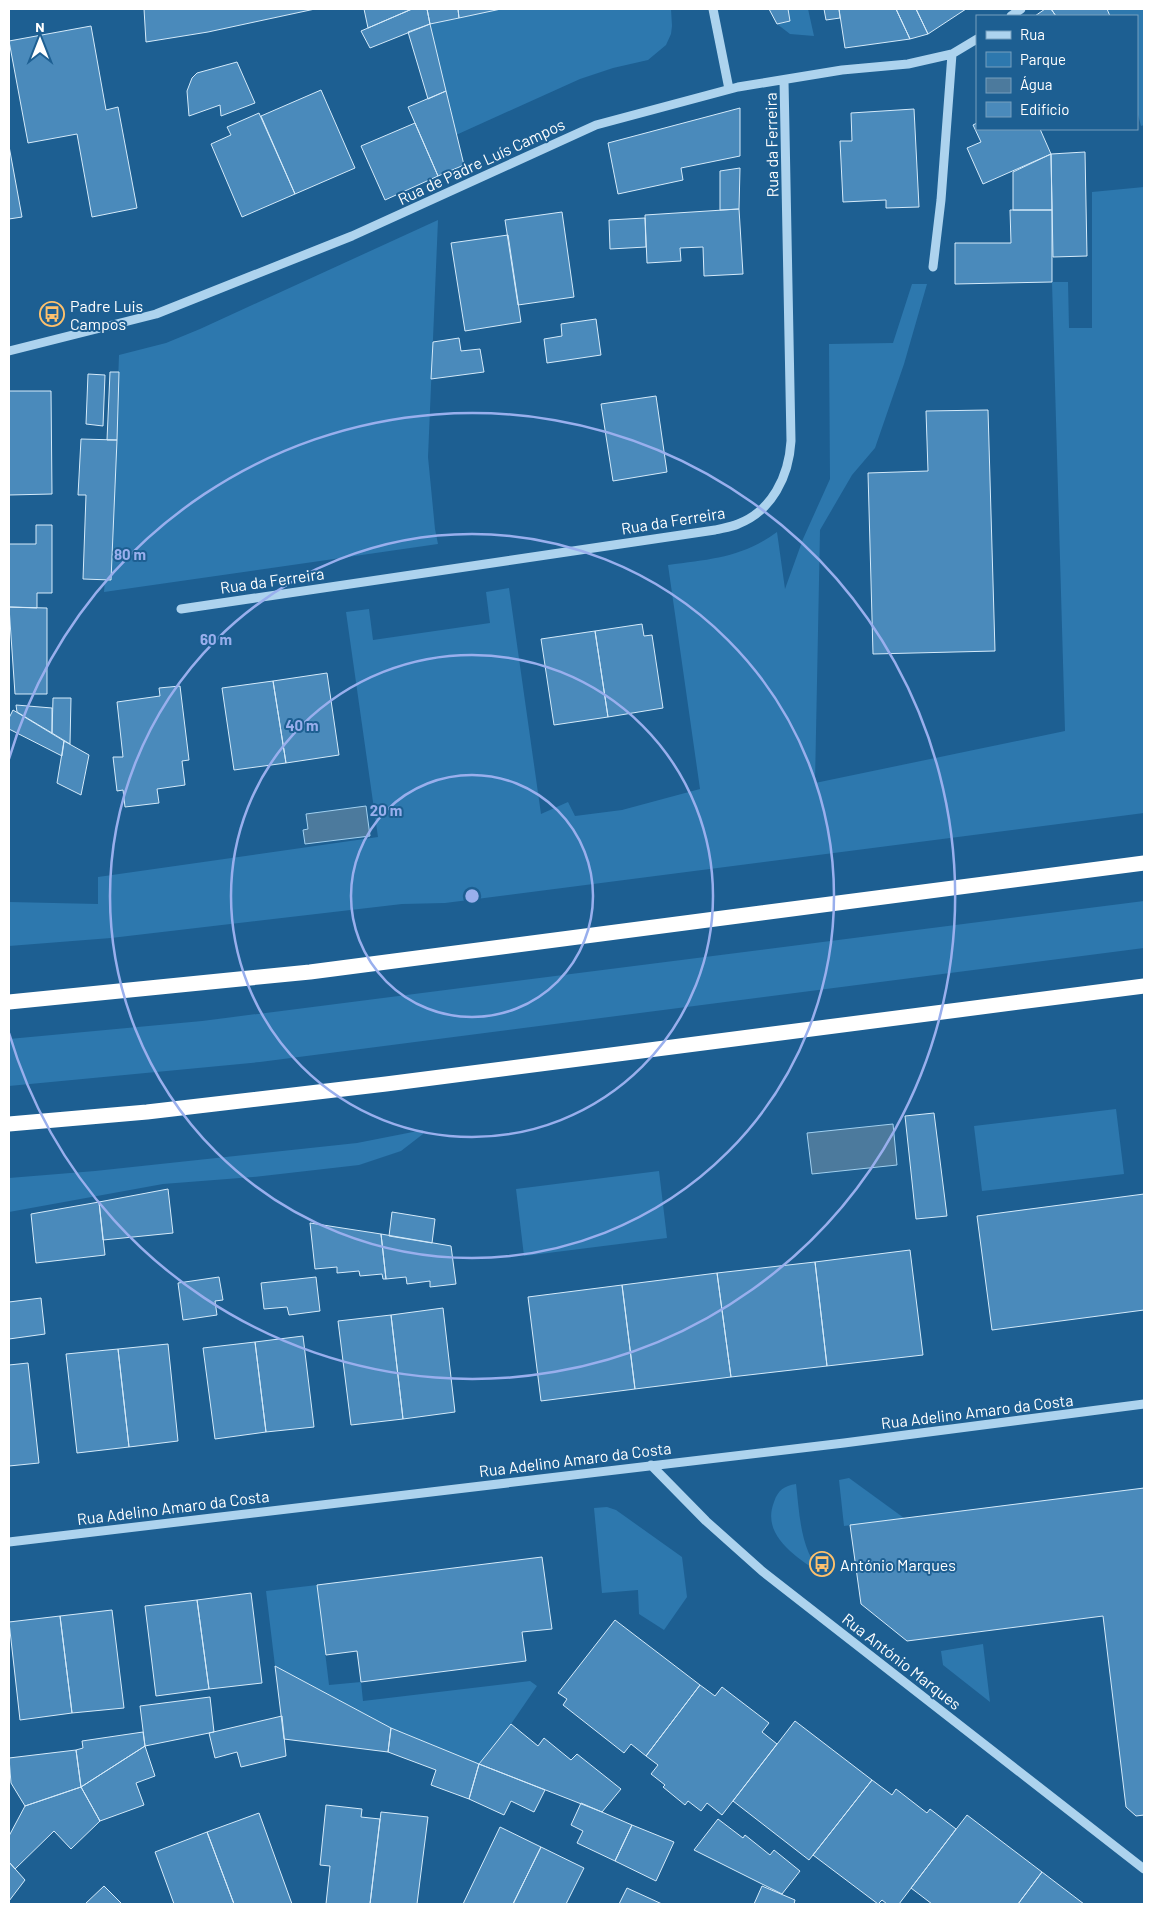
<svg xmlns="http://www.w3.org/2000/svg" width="1153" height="1913" font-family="Barlow,sans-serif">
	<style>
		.green { fill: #2d78ae }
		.water { fill: #4c7a9d; stroke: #a1d0f0 }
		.building { fill: #4a8abb; stroke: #d4eafa }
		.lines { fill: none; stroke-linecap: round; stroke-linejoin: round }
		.minor { stroke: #add3ee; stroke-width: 9 }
		.highway { stroke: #fff; stroke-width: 15 }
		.ring { fill: none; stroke: #99afed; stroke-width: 2.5 }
		.labels { text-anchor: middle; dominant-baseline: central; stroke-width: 4; stroke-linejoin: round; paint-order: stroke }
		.street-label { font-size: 16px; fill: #fff; stroke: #1d5f92 }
		.poi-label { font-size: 16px; fill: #fff; stroke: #1d5f92; text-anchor: start }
		.centre { fill: #99afed; stroke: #1d5f92; stroke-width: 2.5 }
		.ring-label { font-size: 15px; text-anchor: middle; font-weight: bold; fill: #99afed; stroke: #1d5f92; stroke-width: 4; stroke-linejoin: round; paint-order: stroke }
	</style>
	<rect width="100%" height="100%" fill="#1d5f92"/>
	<path class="green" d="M501,9H671L672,26L671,34L666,45L648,60L613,68L580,79L456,135L430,24Z
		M788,9H808L814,36L790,34L777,24L790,21Z
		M1107,9H1144V125L1141,126L1137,111V16H1110Z
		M1144,187V813L445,903L402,904L111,938L9,946V902L98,904V877L378,837L346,612L369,609L373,640L490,623L486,592L509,588L541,814L568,802L575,816L622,810L700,789L668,565C711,559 741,558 777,532L785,589L803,539L830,479L829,344L893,343L912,284H927L904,364L875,448L852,475L820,530L815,783L1065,731L1052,282H1068L1069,328H1092V192Z
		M438,220L428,457L435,529L438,544L104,592L105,580H111L119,355L166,343L200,329Z
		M1144,901V948L260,1062L9,1086V1039L202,1021Z
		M1116,1109L1124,1174L982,1191L974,1126Z
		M423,1130V1134L401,1151L359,1165L253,1177L163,1184L9,1212V1178L95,1171L357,1143Z
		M659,1171L667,1238L524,1256L516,1189Z
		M849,1478L904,1518L844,1526L839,1480Z
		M796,1484C800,1517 800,1552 825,1577C801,1559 760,1538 774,1502C778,1490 784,1486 796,1484Z
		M607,1507L616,1510L682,1557L687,1597L664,1630L639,1614L638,1590L602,1593L594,1508Z
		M317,1585L329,1685L361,1682L363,1701L530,1681L537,1686L511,1724L479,1764L391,1728L275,1666L266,1591Z
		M983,1644L990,1702L943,1665L941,1651Z"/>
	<path class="water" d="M366,806L370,836L305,844L303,830L308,829L306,814Z
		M893,1124L897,1165L812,1174L807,1133Z"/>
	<path class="building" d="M144,9H315L208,32L146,42Z
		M364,9H412L368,28Z
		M412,9H427L430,24L370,48L361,31Z
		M427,9H458L459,18L430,24Z
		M458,9H501L459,18Z
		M769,9H788L790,21L777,24Z
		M824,9H839L840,18L826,20Z
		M839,9H896L910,39L845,48Z
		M896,9H916L928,34L910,39Z
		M916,9H966L928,34Z
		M1045,9H1051L1056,16H1035Z
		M1051,9H1107L1110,16H1056Z
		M430,24L446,91L428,99L408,32Z
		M91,26L106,110L118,107L137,208L92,217L77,134L28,143L9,41Z
		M237,62L255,103L221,116L220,105L189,116L187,91L192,78L197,73Z
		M321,90L355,168L295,194L261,116Z
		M446,91L464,165L438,176L408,107Z
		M740,108V156L681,168L683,180L618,194L608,143Z
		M914,109L919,207L886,208V200L843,202L840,141H852L851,113Z
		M259,113L295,194L242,217L211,144L231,135L227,127Z
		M415,123L438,176L385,200L361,146Z
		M977,123V129H1040L1051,154L983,184L967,148L981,142L973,125Z
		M9,146L22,217L9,219Z
		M1085,152L1087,256L1053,257L1051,154Z
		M1051,154L1052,210H1013V172Z
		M740,168L739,209L720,210V171Z
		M739,209L743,274L704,276L703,247L680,248L681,261L647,263L645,215Z
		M1010,210H1052V282L955,284V243H1011Z
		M562,212L574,297L518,305L505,220Z
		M645,218L646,247L610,249L609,220Z
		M508,235L521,322L465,331L451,243Z
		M596,319L601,355L547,363L544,339L562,336L561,324Z
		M459,338L461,351L480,349L484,372L431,379L433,342Z
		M110,372H119L117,440H107Z
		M88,374L105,375L103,426L86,424Z
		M9,391H51L52,494L9,495Z
		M656,396L667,472L613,481L601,404Z
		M988,410L995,651L873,654L868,473L928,471L926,411Z
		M81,439L117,440L111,580L83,579L86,495H78Z
		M36,525H52V593H37V608L9,607V544H36Z
		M9,607L47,608V694H15Z
		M642,624L644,636L652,635L663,708L608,717L595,631Z
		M595,631L608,717L554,725L541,639Z
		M327,673L339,755L286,763L273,681Z
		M273,681L286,763L234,770L222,688Z
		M180,686L189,760L182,761L185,785L157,789L159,803L125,807L123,790L117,791L113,757H123L117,702L160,696L159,688Z
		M53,698H71L70,744L52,733Z
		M16,705L52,708V733L17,712Z
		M13,710L64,741L62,756L9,729V718Z
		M64,741L89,755L81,795L57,783Z
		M934,1113L947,1216L916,1219L905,1116Z
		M168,1189L173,1233L103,1240L99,1202Z
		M1144,1194V1310L992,1330L977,1216Z
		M99,1202L105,1255L36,1263L31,1214Z
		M392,1212L435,1219L432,1243L389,1236Z
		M310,1223L381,1234L386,1279H383L382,1274L360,1276L359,1271L337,1273V1267L315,1269Z
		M381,1234L451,1246L456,1284L430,1287V1281L407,1284L406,1277L386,1279Z
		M910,1250L923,1355L827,1366L815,1262Z
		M815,1262L827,1366L731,1377L717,1273Z
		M717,1273L731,1377L635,1389L622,1285Z
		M219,1277L223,1300L215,1301L217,1315L183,1320L178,1283Z
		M316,1277L320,1311L289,1315L287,1307L264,1309L261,1283Z
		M622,1285L635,1389L541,1401L528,1297Z
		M41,1298L45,1334L9,1339V1302Z
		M443,1308L455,1412L403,1419L391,1315Z
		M391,1315L403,1419L351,1425L338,1321Z
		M303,1336L314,1427L266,1432L255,1342Z
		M255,1342L266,1432L215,1439L203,1348Z
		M168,1344L178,1441L129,1447L118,1349Z
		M118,1349L129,1447L77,1453L66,1354Z
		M28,1363L39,1463L9,1466V1365Z
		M1144,1488V1815L1136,1816L1126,1807L1103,1616L907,1641L861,1604L850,1525Z
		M542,1557L552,1629L522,1632L526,1661L361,1682L357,1651L326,1655L317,1585Z
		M251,1593L262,1683L209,1689L197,1600Z
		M197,1600L209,1689L156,1696L145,1606Z
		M112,1610L124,1708L72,1713L60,1616Z
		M60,1616L72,1713L20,1720L9,1622Z
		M615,1620L700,1685L646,1756L631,1744L624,1753L563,1705L567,1699L558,1693Z
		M275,1666L391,1728L388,1752L284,1739Z
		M700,1685L715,1696L722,1687L769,1723L762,1732L777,1744L722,1815L707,1803L701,1811L688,1801L685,1805L663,1787L665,1785L651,1774L658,1765L646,1756Z
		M210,1697L214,1732L145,1746L140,1706Z
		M282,1716L286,1756L241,1767L237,1752L215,1758L209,1733Z
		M795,1721L872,1780L809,1860L733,1801Z
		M511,1724L538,1746L544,1738L571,1760L577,1754L621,1789L602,1812L479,1764Z
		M391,1728L479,1764L469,1799L431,1785L436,1770L388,1752Z
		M143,1732L145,1746L81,1787L76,1750L83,1748L82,1741Z
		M145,1746L155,1776L136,1783L144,1805L100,1821L81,1787Z
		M76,1750L81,1787L25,1806L11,1783L9,1758Z
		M479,1764L545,1790L534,1812L511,1801L504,1815L469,1799Z
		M872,1780L892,1795L896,1789L927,1813L930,1809L956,1829L899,1904H887L882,1900L878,1904L813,1855Z
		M81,1787L100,1821L71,1849L54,1831L15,1869L9,1862V1836L25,1806Z
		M581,1803L632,1825L615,1861L577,1843L583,1831L571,1825Z
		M326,1805L362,1809L361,1817L380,1819L370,1904H326L330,1866L320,1865Z
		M381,1812L428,1817L417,1904H370Z
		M259,1813L292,1904H234L207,1832Z
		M967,1815L1042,1872L1018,1904H932L911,1888Z
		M718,1819L743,1838L745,1835L770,1855L774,1850L800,1871L782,1894L694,1850Z
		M632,1825L674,1842L656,1881L615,1861Z
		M500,1827L541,1847L513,1904H463Z
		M207,1832L234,1904H174L155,1852Z
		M541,1847L584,1868L566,1904H513Z
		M9,1862L25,1880L9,1901Z
		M1042,1872L1084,1904H1018Z
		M104,1886L122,1904H85Z
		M762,1886L795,1900L794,1904H754Z
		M627,1888L662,1904H619Z"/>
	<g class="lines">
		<path class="minor" d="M713,9L729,89
			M1011,16L1021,9
			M933,267L941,200L952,54
			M9,351L156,314L352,236L596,125L738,87L842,70L908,64L952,54L977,39
			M181,609L715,530C723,528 731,527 738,524C772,511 789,476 791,441L784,80
			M651,1465L706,1521L762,1571L1144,1869
			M9,1542L844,1443L1144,1404"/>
		<path class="highway" d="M9,1002L310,972L1144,863
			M9,1124L147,1112L386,1084L1144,986"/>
	</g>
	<g class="ring">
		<circle cx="472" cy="896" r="121"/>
		<circle cx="472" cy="896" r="241"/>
		<circle cx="472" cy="896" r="362"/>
		<path d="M9 759A483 483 0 1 1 9 1033"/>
	</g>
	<defs>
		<symbol id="bus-ring" viewBox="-11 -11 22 22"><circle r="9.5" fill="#1d5f92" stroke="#fec16c" stroke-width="1.5"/><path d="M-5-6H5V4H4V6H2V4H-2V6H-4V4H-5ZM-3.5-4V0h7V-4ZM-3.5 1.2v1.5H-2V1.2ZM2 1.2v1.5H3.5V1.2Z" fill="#fec16c"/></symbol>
	</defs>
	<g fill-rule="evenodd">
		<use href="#bus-ring" x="38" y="300" width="28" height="28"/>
		<use href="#bus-ring" x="808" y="1550" width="28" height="28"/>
	</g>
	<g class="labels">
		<g class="street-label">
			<text transform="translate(771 145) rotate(-91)">Rua da Ferreira</text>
			<text transform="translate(481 161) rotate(-25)">Rua de Padre Luís Campos</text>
			<text transform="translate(673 520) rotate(-9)">Rua da Ferreira</text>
			<text transform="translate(272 580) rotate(-8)">Rua da Ferreira</text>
			<text transform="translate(977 1411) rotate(-7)">Rua Adelino Amaro da Costa</text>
			<text transform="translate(575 1459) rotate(-7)">Rua Adelino Amaro da Costa</text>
			<text transform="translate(173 1507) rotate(-7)">Rua Adelino Amaro da Costa</text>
			<text transform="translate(902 1661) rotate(38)">Rua António Marques</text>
		</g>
		<g class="poi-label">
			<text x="70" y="305">Padre Luis<tspan x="70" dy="18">Campos</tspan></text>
			<text x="840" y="1564">António Marques</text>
		</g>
	</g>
	<circle cx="472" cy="896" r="8" class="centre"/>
	<g class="ring-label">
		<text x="130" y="560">80 m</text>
		<text x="216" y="645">60 m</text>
		<text x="302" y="731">40 m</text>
		<text x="386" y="816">20 m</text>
	</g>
	<rect width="1153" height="1913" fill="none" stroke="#ffffff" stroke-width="20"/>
	<rect x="976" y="15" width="162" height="115" fill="#1d5f92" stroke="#779fbe"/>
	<rect x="986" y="31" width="25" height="8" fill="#add3ee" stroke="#779fbe"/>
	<text x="1020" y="40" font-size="15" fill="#ffffff">Rua</text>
	<rect x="986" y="52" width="25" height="15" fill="#2d78ae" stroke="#779fbe"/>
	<text x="1020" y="65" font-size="15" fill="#ffffff">Parque</text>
	<rect x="986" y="78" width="25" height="15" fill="#4c7a9d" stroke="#779fbe"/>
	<text x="1020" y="90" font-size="15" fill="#ffffff">Água</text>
	<rect x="986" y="102" width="25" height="15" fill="#4a8abb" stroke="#779fbe"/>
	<text x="1020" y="115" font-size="15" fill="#ffffff">Edifício</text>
	<g transform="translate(40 40)" stroke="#1d5f92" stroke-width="4" paint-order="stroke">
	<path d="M0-4L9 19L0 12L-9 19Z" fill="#ffffff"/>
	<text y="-8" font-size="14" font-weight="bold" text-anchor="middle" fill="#ffffff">N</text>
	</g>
</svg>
